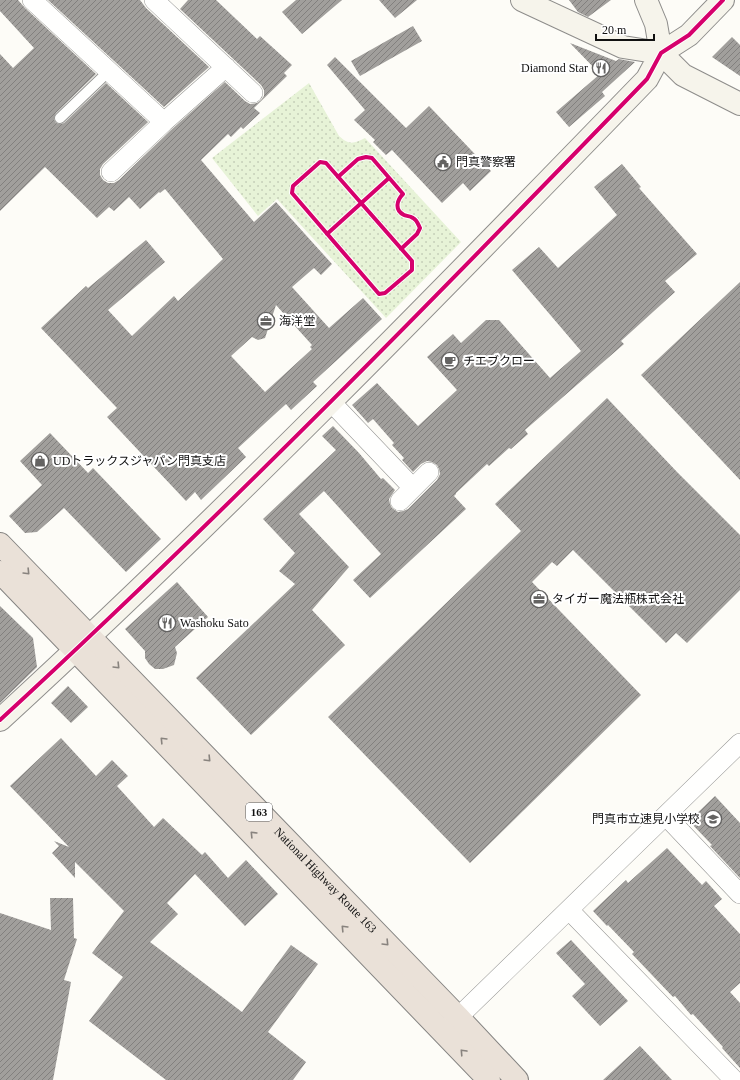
<svg xmlns="http://www.w3.org/2000/svg" width="740" height="1080" font-family="'Times New Roman','Noto Sans JP',serif">
	<style>
		.park { fill: url(#park-dots) }
		.building { fill: url(#building-hatch); fill-rule: evenodd }
		.lines { fill: none; stroke-linecap: round; stroke-linejoin: round }
		.lane-casing { stroke: #979795; stroke-width: 12 }
		.street-casing { stroke: #979795; stroke-width: 20 }
		.secondary-casing { stroke: #8e8d8b; stroke-width: 24 }
		.highway-casing { stroke: #858482; stroke-width: 24 }
		.lane { stroke: #fffffe; stroke-width: 10 }
		.street { stroke: #fffffe; stroke-width: 19 }
		.secondary { stroke: #f6f4eb; stroke-width: 22 }
		.highway { stroke: #eae1d8; stroke-width: 22 }
		.cycleway-casing { stroke: #fff; stroke-width: 6 }
		.cycleway { stroke: #d6006c; stroke-width: 4 }
		.oneway { stroke: #88837e }
		.labels { text-anchor: middle; dominant-baseline: central; stroke-width: 4; stroke-linejoin: round; paint-order: stroke }
		.shield { fill: #fff; stroke: #585858; stroke-width: 1 }
		.shield-label { font-size: 11px; font-weight: bold; fill: #111 }
		.poi-label { font-size: 12px; fill: #111; stroke: #fff; text-anchor: start }
		.street-label { font-size: 12px; fill: #111; stroke: #fff }
	</style>
	<defs>
		<pattern id="park-dots" width="8" height="8" patternUnits="userSpaceOnUse"><rect width="8" height="8" fill="#e7f3d7"/><path d="M2 2h.1M6 6h.1" fill="none" stroke="#c5cfb8" stroke-width="1.8" stroke-linecap="round"/></pattern>
		<pattern id="building-hatch" width="6" height="6" patternUnits="userSpaceOnUse"><rect width="6" height="6" fill="#a19f9c"/><path d="M-1 1l2-2M0 6l6-6M5 7l2-2" fill="none" stroke="#82807e"/></pattern>
	</defs>
	<rect width="100%" height="100%" fill="#fdfcf7"/>
	<path class="park" d="M309,83L339,136C349,145 353,144 365,138L461,242L386,318L277,199L258,216L212,158Z"/>
	<path class="building" d="M0,0H18L25,8L96,74L56,113L54,119L56,123L61,124L64,123L106,83L148,122L103,164L100,169V175L103,180L108,183H114L119,180L171,130L225,82L245,101L250,104L257,103L261,100L264,96V90L261,85L180,9L188,0H216L257,39L260,36L292,65L284,73L287,76L254,108L260,113L243,129L241,127L231,137L228,134L201,160L254,222L276,202L332,264L321,275L314,268L292,287L329,328L363,298L382,319L313,382L317,386L291,410L286,404L238,448L246,457L201,500L195,492L186,501L107,417L117,408L41,328L86,286L88,288L146,240L165,262L108,310L132,336L174,296L178,301L223,259L165,189L160,193L159,192L140,209L129,197L114,211L109,207L97,218L45,167L0,211V54L13,68L34,48L0,11ZM276,305L312,345L310,347L312,349L265,392L231,356L252,337L258,340L265,338Z
		M48,0H140L146,8L209,67L164,107Z
		M296,0H342L302,34L282,12Z
		M379,0H417L395,18Z
		M569,0H611L588,17L578,12Z
		M413,26L422,41L360,76L351,61Z
		M732,37L740,45V76L712,57Z
		M570,43L616,61L619,59L635,62L602,92L605,96L569,127L556,112L600,74Z
		M335,57L406,128L429,106L491,171L470,191L463,183L442,203L392,150L386,155L373,142L375,140L354,120L365,110L327,65Z
		M622,164L641,187L639,188L697,254L665,281L675,292L621,341L624,344L525,430L528,434L511,449L509,448L489,466L487,464L456,493V494L454,496L466,509L370,598L353,580L381,554L324,491L299,514L349,567L312,610L345,645L251,735L196,678L295,584L279,571L295,553L263,519L336,450L322,436L333,426L359,453L381,479L383,478L395,490L389,499L390,504L392,508L398,512L403,511L408,509L437,480L440,474L439,469L437,465L432,462L427,461L421,464L413,472L402,460L404,458L392,445L394,443L373,419L368,423L352,405L377,383L418,426L457,390L427,357L453,334L461,343L486,320H499L550,378L581,351L512,270L539,247L558,268L617,215L594,187Z
		M740,282V480L641,375Z
		M607,398L677,472L740,535V590L687,643L676,633L666,643L573,550L557,566L552,562L532,582L641,695L470,863L328,717L521,531L495,504Z
		M50,433L88,473L93,468L161,539L126,572L64,508L37,532L25,533L9,516L42,485L20,461Z
		M177,582L208,617L175,647L177,653L174,665L163,669H155L149,664L145,658V651L125,629Z
		M0,606L33,638L37,667L0,703Z
		M68,686L88,707L71,723L51,703Z
		M61,738L96,776L112,760L128,776L117,786L154,827L163,818L202,855L205,852L228,878L246,860L278,894L245,926L195,874L167,903L178,914L150,942L242,1012L291,945L318,964L268,1032L306,1062L293,1080H166L89,1021L123,977L92,953L124,911L75,862V878L52,853L59,846L54,841L69,847L10,786Z
		M715,796L740,823V878L710,846L712,845L689,821Z
		M667,848L702,885L706,881L722,899L714,906L740,934V983L730,992L740,1003V1068L722,1048L723,1047L693,1014L691,1015L675,996L673,997L632,954L634,952L608,925L607,926L593,911L626,880L628,883Z
		M50,898H73L74,938L77,939L64,980L71,982L53,1080H0V913L51,930Z
		M571,940L628,1001L600,1026L572,996L585,984L556,953Z
		M640,1046L672,1080H603Z"/>
	<g class="lines">
		<defs>
			<path id="lane" d="M60,118L109,71"/>
			<path id="street" d="M32,0L164,122
				M154,0L253,93
				M111,172L164,122L226,67
				M331,402L413,488
				M400,501L429,472
				M666,816L740,894
				M569,910L734,1080
				M447,1028L740,743"/>
			<path id="secondary" d="M522,0L623,47L661,53
				M646,0L656,24L661,53L683,75L740,104
				M0,720C223,515 436,297 647,79L661,53L689,35L723,0"/>
			<g id="highway">
				<path id="s1" d="M0,544L458,1017L517,1080"/>
				<path d="M0,572L489,1080"/>
			</g>
		</defs>
		<use href="#lane" class="lane-casing"/>
		<use href="#street" class="street-casing"/>
		<use href="#secondary" class="secondary-casing"/>
		<use href="#highway" class="highway-casing"/>
		<use href="#lane" class="lane"/>
		<use href="#street" class="street"/>
		<use href="#secondary" class="secondary"/>
		<use href="#highway" class="highway"/>
		<defs>
			<path id="cycleway" d="M320,162L326,163L412,261V270L385,293L379,294L292,193L293,186Z
				M338,177L358,159L366,157L372,158L403,194C397,200 394,210 404,215C406,216 410,216 413,218C417,220 418,224 420,228L417,234L401,249
				M327,234L389,178
				M0,720C223,515 436,297 647,79L661,53L689,35L723,0"/>
		</defs>
		<use href="#cycleway" class="cycleway-casing"/>
		<use href="#cycleway" class="cycleway"/>
	</g>
	<defs><path id="oneway-chevron" d="M-2-3.5L2.5 0L-2 3.5" fill="none" stroke-width="1.6" stroke-linecap="round" stroke-linejoin="round"/></defs>
	<g class="oneway">
		<use href="#oneway-chevron" transform="translate(27 572) rotate(46)"/>
		<use href="#oneway-chevron" transform="translate(117 666) rotate(46)"/>
		<use href="#oneway-chevron" transform="translate(163 740) rotate(-134)"/>
		<use href="#oneway-chevron" transform="translate(208 759) rotate(46)"/>
		<use href="#oneway-chevron" transform="translate(253 834) rotate(-134)"/>
		<use href="#oneway-chevron" transform="translate(344 928) rotate(-134)"/>
		<use href="#oneway-chevron" transform="translate(386 943) rotate(46)"/>
		<use href="#oneway-chevron" transform="translate(463 1052) rotate(-133)"/>
	</g>
	<defs>
		<symbol id="restaurant-ring" viewBox="-11 -11 22 22"><circle r="9.5" fill="#fff" stroke="#646362" stroke-width="1.5"/><path d="M-5-6h1v4h1v-4h1v4h1v-4h1v5L-1.5 .5V6h-2V.5L-5-1ZM5-6V6H3V1.5H1.5Q1.5-4 5-6Z" fill="#646362"/></symbol>
		<symbol id="civic-ring" viewBox="-11 -11 22 22"><circle r="9.5" fill="#fff" stroke="#646362" stroke-width="1.5"/><path d="M-.6-6.5H3V-4.5H.6V-3L4-1V1h2V6H-6V1h2V-1L-.6-3ZM-1.2 2.5V6h2.4V2.5Z" fill="#646362"/></symbol>
		<symbol id="office-ring" viewBox="-11 -11 22 22"><circle r="9.5" fill="#fff" stroke="#646362" stroke-width="1.5"/><path d="M-6-3h4V-5.5h4V-3h4V5H-6ZM-1-4.5V-3h2v-1.5ZM-6 0V1H6V0Z" fill="#646362"/></symbol>
		<symbol id="cafe-ring" viewBox="-11 -11 22 22"><circle r="9.5" fill="#fff" stroke="#646362" stroke-width="1.5"/><path d="M-5.5-4.5H6V0H3Q3 3.5 0 3.5H-2.5Q-5.5 3.5-5.5 0ZM3-3.2v2h1.7v-2ZM-6 4.5H4V6H-6Z" fill="#646362"/></symbol>
		<symbol id="shop-ring" viewBox="-11 -11 22 22"><circle r="9.5" fill="#fff" stroke="#646362" stroke-width="1.5"/><path d="M-5-2.5h2.3a2.7 3.5 0 0 1 5.4 0H5L5.5 6h-11ZM-1.5-2.5h3a1.5 2.3 0 0 0-3 0Z" fill="#646362"/></symbol>
		<symbol id="school-ring" viewBox="-11 -11 22 22"><circle r="9.5" fill="#fff" stroke="#646362" stroke-width="1.5"/><path d="M0-5L7-2L0 1L-7-2ZM-4 1L0 2.5L4 1V4Q0 6-4 4Z" fill="#646362"/></symbol>
	</defs>
	<g fill-rule="evenodd">
		<use href="#restaurant-ring" x="591" y="58" width="20" height="20"/>
		<use href="#civic-ring" x="433" y="152" width="20" height="20"/>
		<use href="#office-ring" x="256" y="311" width="20" height="20"/>
		<use href="#cafe-ring" x="440" y="351" width="20" height="20"/>
		<use href="#shop-ring" x="30" y="451" width="20" height="20"/>
		<use href="#office-ring" x="529" y="589" width="20" height="20"/>
		<use href="#restaurant-ring" x="157" y="613" width="20" height="20"/>
		<use href="#school-ring" x="703" y="809" width="20" height="20"/>
	</g>
	<g class="labels">
		<rect class="shield" x="246" y="803" width="26" height="18" rx="3"/>
		<g class="shield-label">
			<text x="259" y="812">163</text>
		</g>
		<g class="poi-label">
			<text x="588" y="68" text-anchor="end">Diamond Star</text>
			<text x="456" y="162">門真警察署</text>
			<text x="279" y="321">海洋堂</text>
			<text x="463" y="361">チエブクロー</text>
			<text x="53" y="461">UDトラックスジャパン門真支店</text>
			<text x="552" y="599">タイガー魔法瓶株式会社</text>
			<text x="180" y="623">Washoku Sato</text>
			<text x="700" y="819" text-anchor="end">門真市立速見小学校</text>
		</g>
		<g class="street-label">
			<text stroke="none"><textPath href="#s1" startOffset="468">National Highway Route 163</textPath></text>
		</g>
	</g>
	<path d="M596 34v6h58v-6" fill="none" stroke="#111111" stroke-width="2"/>
	<text x="602" y="34" font-size="12" fill="#111111" stroke="#ffffff" stroke-width="3" paint-order="stroke">20 m</text>
</svg>
